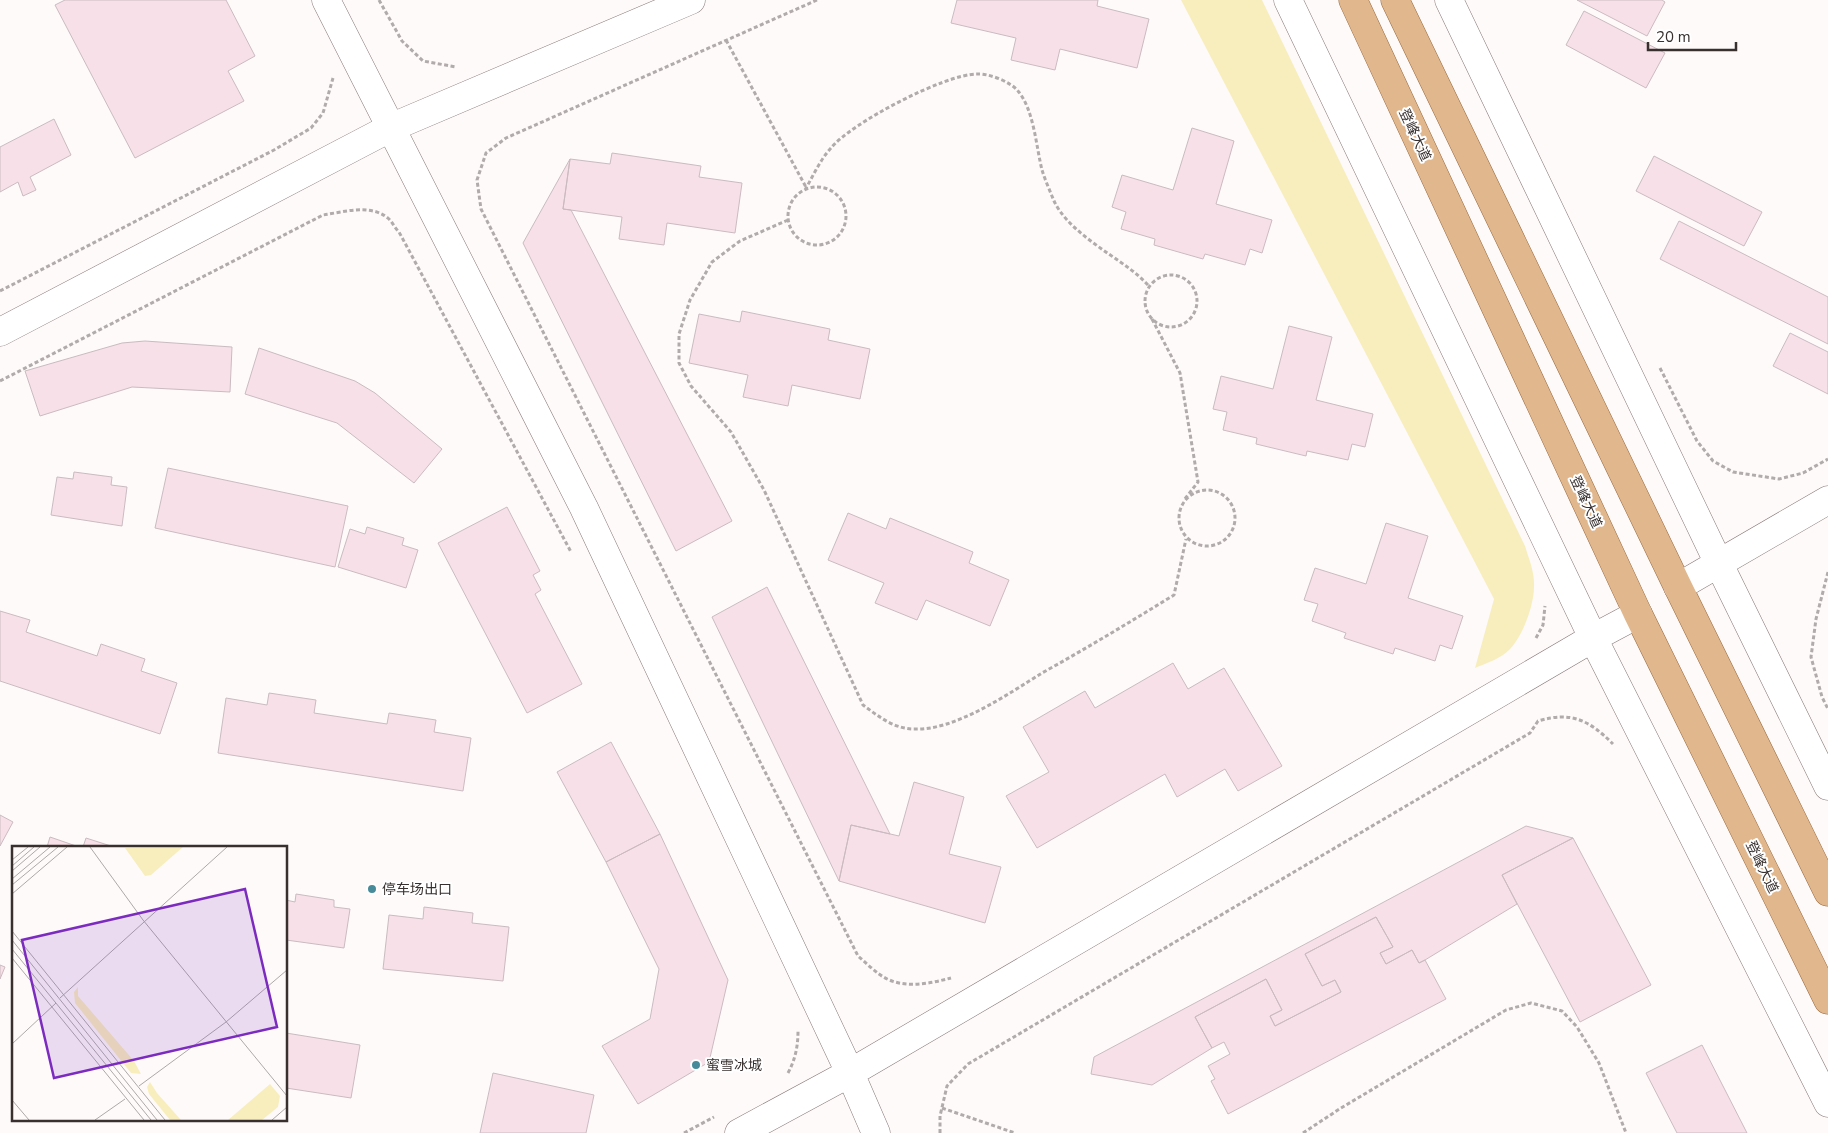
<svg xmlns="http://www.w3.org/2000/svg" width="1828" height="1133" font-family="'Nunito Sans','Noto Sans SC',sans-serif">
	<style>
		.green { fill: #f8eebd }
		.building { fill: #f8e0e8; stroke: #cabbc1 }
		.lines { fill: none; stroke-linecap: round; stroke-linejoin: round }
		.minor-casing { stroke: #877876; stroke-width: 29 }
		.major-casing { stroke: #98693c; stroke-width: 29 }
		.path { stroke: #b1abab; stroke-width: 3; stroke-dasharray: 4 2.5; stroke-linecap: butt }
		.minor { stroke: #fff; stroke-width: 28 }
		.major { stroke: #e1b78e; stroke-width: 28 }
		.poi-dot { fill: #478a9a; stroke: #fff; stroke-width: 2 }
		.labels { text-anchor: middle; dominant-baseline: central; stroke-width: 4; stroke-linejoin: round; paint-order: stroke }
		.street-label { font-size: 14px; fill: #37302f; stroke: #fff }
		.poi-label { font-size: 14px; fill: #37302f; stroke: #fff; text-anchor: start }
		.inset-road { fill: none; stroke: #aea9a9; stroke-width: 1 }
		.view { fill: #7b2cbf; fill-opacity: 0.15; stroke: #7b2cbf; stroke-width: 2.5 }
		.inset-edge { fill: none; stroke: #37302f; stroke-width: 2.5 }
	</style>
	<rect width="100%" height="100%" fill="#fefafa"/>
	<path class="green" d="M1181,0H1262L1525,546C1529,559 1535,573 1534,587C1534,607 1520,645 1503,655C1494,661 1484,664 1475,668L1494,599Z"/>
	<path class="building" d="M65,0H226L255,56L228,71L244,101L135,158L55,5Z
		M957,0H1098L1097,6L1149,19L1137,68L1060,49L1055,70L1011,60L1016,38L951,23Z
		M1577,0H1662L1665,2L1647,36Z
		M1584,11L1665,53L1646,88L1566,45Z
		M54,119L71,155L30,177L36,190L23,196L18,182L0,192V147Z
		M1192,128L1234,141L1216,204L1272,220L1262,253L1250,249L1245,265L1205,254L1203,259L1154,245L1155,239L1121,229L1126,212L1112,207L1122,175L1173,190Z
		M612,153L701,166L699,177L742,183L735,233L667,223L664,245L619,239L622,217L563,209L570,159L610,164Z
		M1654,156L1762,212L1744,246L1636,191Z
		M570,159L563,209L571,210L732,521L676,551L523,243Z
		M1679,221L1828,297V344L1660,259Z
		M742,311L830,329L828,340L870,349L860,399L792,385L788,406L743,397L748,375L689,363L699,314L740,322Z
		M1289,326L1332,337L1316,400L1373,414L1365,447L1352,444L1348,460L1307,451L1306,456L1256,444L1257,438L1223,430L1227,412L1213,409L1221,376L1273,389Z
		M1790,333L1828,352V394L1773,366Z
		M145,341L232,347L230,392L132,387L40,416L25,371L122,343Z
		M259,348L355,381L375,393L442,449L414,483L337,423L245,394Z
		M168,468L348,506L335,567L155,528Z
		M74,472L112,477L111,485L127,487L122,526L51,515L57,477L73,479Z
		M507,507L540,571L533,575L541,590L535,594L582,684L527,713L438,543Z
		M848,513L886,529L890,518L973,552L969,563L1009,580L990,626L926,600L917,620L875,603L884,583L828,560Z
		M1386,523L1428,536L1408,598L1463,616L1452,649L1440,645L1435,661L1395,648L1393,654L1344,638L1346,633L1312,621L1318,604L1304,600L1315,568L1366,584Z
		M367,527L404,538L402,545L418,550L406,588L338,567L350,529L365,534Z
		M767,587L890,834L851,825L839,881L712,617Z
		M0,611L30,620L26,632L97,656L101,644L145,659L141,671L177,683L160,734L0,681Z
		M1173,663L1188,689L1224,668L1282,766L1238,791L1225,769L1177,797L1165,774L1037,848L1006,796L1049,772L1023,727L1085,691L1095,708Z
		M269,693L316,700L314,713L387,724L389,713L436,720L434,732L471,738L463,791L218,753L226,698L267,705Z
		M611,742L660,834L606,862L557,772Z
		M914,782L964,797L949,854L1001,867L985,923L839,881L851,825L899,836Z
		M0,815L13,822L0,846Z
		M1526,826L1573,838L1502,875L1517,904L1425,960L1419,963L1412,950L1386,964L1380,953L1393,947L1376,917L1305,954L1322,986L1335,980L1341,992L1275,1026L1270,1016L1282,1010L1266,979L1195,1017L1212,1048L1152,1085L1091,1074L1094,1057Z
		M660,834L728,980L709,1062L638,1104L602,1046L650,1019L659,969L606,862Z
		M50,837L79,847H47Z
		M86,838L114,847H83Z
		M1573,838L1651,985L1580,1022L1502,875Z
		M296,894L334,900V907L350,909L344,948L286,940V900L295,902Z
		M424,907L473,913L472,923L509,927L503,981L383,969L389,915L423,919Z
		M1376,917L1393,947L1380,953L1386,964L1412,950L1419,963L1425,960L1446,999L1228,1114L1211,1081L1215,1079L1208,1066L1230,1054L1224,1042L1212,1048L1195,1017L1266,979L1282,1010L1270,1016L1275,1026L1341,992L1335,980L1322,986L1305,954Z
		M0,965L5,967L0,979Z
		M286,1033L360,1045L351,1098L286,1088Z
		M1702,1045L1747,1133H1677L1646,1073Z
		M493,1073L594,1095L586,1133H480Z"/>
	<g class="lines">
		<defs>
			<path id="minor" d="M326,0L584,508L850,1073L876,1133
				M1288,0L1593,638L1828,1103
				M1449,0L1719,564L1828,786
				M0,332L390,128L691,0
				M1678,587L1828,500
				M739,1133L850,1073L1593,638L1638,614"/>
			<path id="major" d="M1353,0L1638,614L1828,1000
				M1395,0L1678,587L1828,892"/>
		</defs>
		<use href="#minor" class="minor-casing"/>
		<use href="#major" class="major-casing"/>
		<path class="path" d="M379,0L402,41L423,61L456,67
			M817,0L506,138L486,153L477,180L481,209L858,956C865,962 872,969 879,974C900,990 928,984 951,978
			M726,40L807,189
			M788 216a29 29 0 1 1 58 0a29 29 0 1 1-58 0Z
			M805,190C813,176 820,160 831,148C851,123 945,74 977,74C988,73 1011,82 1018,91C1034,110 1036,146 1042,170C1045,180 1050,191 1054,201C1067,229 1106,251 1130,269C1137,274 1143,280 1149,286
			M788,220L740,241L712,262L690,300L679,334V363L691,386L731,432L764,490L863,705C878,716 894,729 914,729C955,731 1008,694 1042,673C1087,648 1130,622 1174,595L1186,539
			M1145 301a26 26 0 1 1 52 0a26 26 0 1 1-52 0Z
			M0,291L274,150L311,128L323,113L333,78
			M1152,319L1180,373L1198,482L1184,500
			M1660,368L1697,441L1713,461L1733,472L1779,479L1803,473L1828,459
			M0,381L323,215C344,212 371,203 389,219C392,222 395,228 399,232L571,552
			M1179 518a28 28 0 1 1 56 0a28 28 0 1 1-56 0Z
			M1828,572L1816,619L1811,657L1822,697L1828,709
			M1536,638L1543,625L1545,606
			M788,1073C795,1060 798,1047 798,1031
			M942,1108L1015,1133
			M684,1133L714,1117
			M940,1133V1116L947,1086L968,1064L1530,733L1538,721C1571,711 1589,720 1613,744
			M1303,1133L1341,1108L1506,1010L1531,1003L1562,1011L1577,1027L1599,1063L1626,1133"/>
		<use href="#minor" class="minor"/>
		<use href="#major" class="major"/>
	</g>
	<g class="poi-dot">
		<circle cx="372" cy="889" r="5"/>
		<circle cx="696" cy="1065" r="5"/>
	</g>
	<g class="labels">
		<g class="street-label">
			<text transform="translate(1415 135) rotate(65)">登峰大道</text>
			<text transform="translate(1586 502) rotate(65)">登峰大道</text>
			<text transform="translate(1762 867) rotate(64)">登峰大道</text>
		</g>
		<g class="poi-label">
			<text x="382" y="889">停车场出口</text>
			<text x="706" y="1065">蜜雪冰城</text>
		</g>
	</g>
	<g transform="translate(12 846)">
		<rect width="275" height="275" fill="#fefafa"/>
		<path d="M171,1L139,29L133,30L113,2ZM66,141V150L122,215L129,228L119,227L63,157L62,146ZM138,236L145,247L169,274H158L137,248L135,241ZM258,238L268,250L266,261L250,274H216Z" fill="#f8eebd"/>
		<path class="inset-road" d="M78,1L131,74L275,250M0,14L16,1M0,20L22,1M0,25L28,1M0,33L38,1M0,39L46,1M0,48L55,1M0,85L153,274M0,94L145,274M0,103L139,274M0,112L132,274M48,152L215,1M0,198L44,157M127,240L214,176L275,124M0,254L17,274M83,274L113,253M260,274L275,261"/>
		<path class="view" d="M233,43L265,181L42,232L10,94Z"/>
		<rect width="275" height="275" class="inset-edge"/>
	</g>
	<path d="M1648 42v8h88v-8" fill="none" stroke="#37302f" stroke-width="2.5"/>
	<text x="1656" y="42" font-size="15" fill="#37302f" stroke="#ffffff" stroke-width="4" paint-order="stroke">20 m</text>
</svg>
